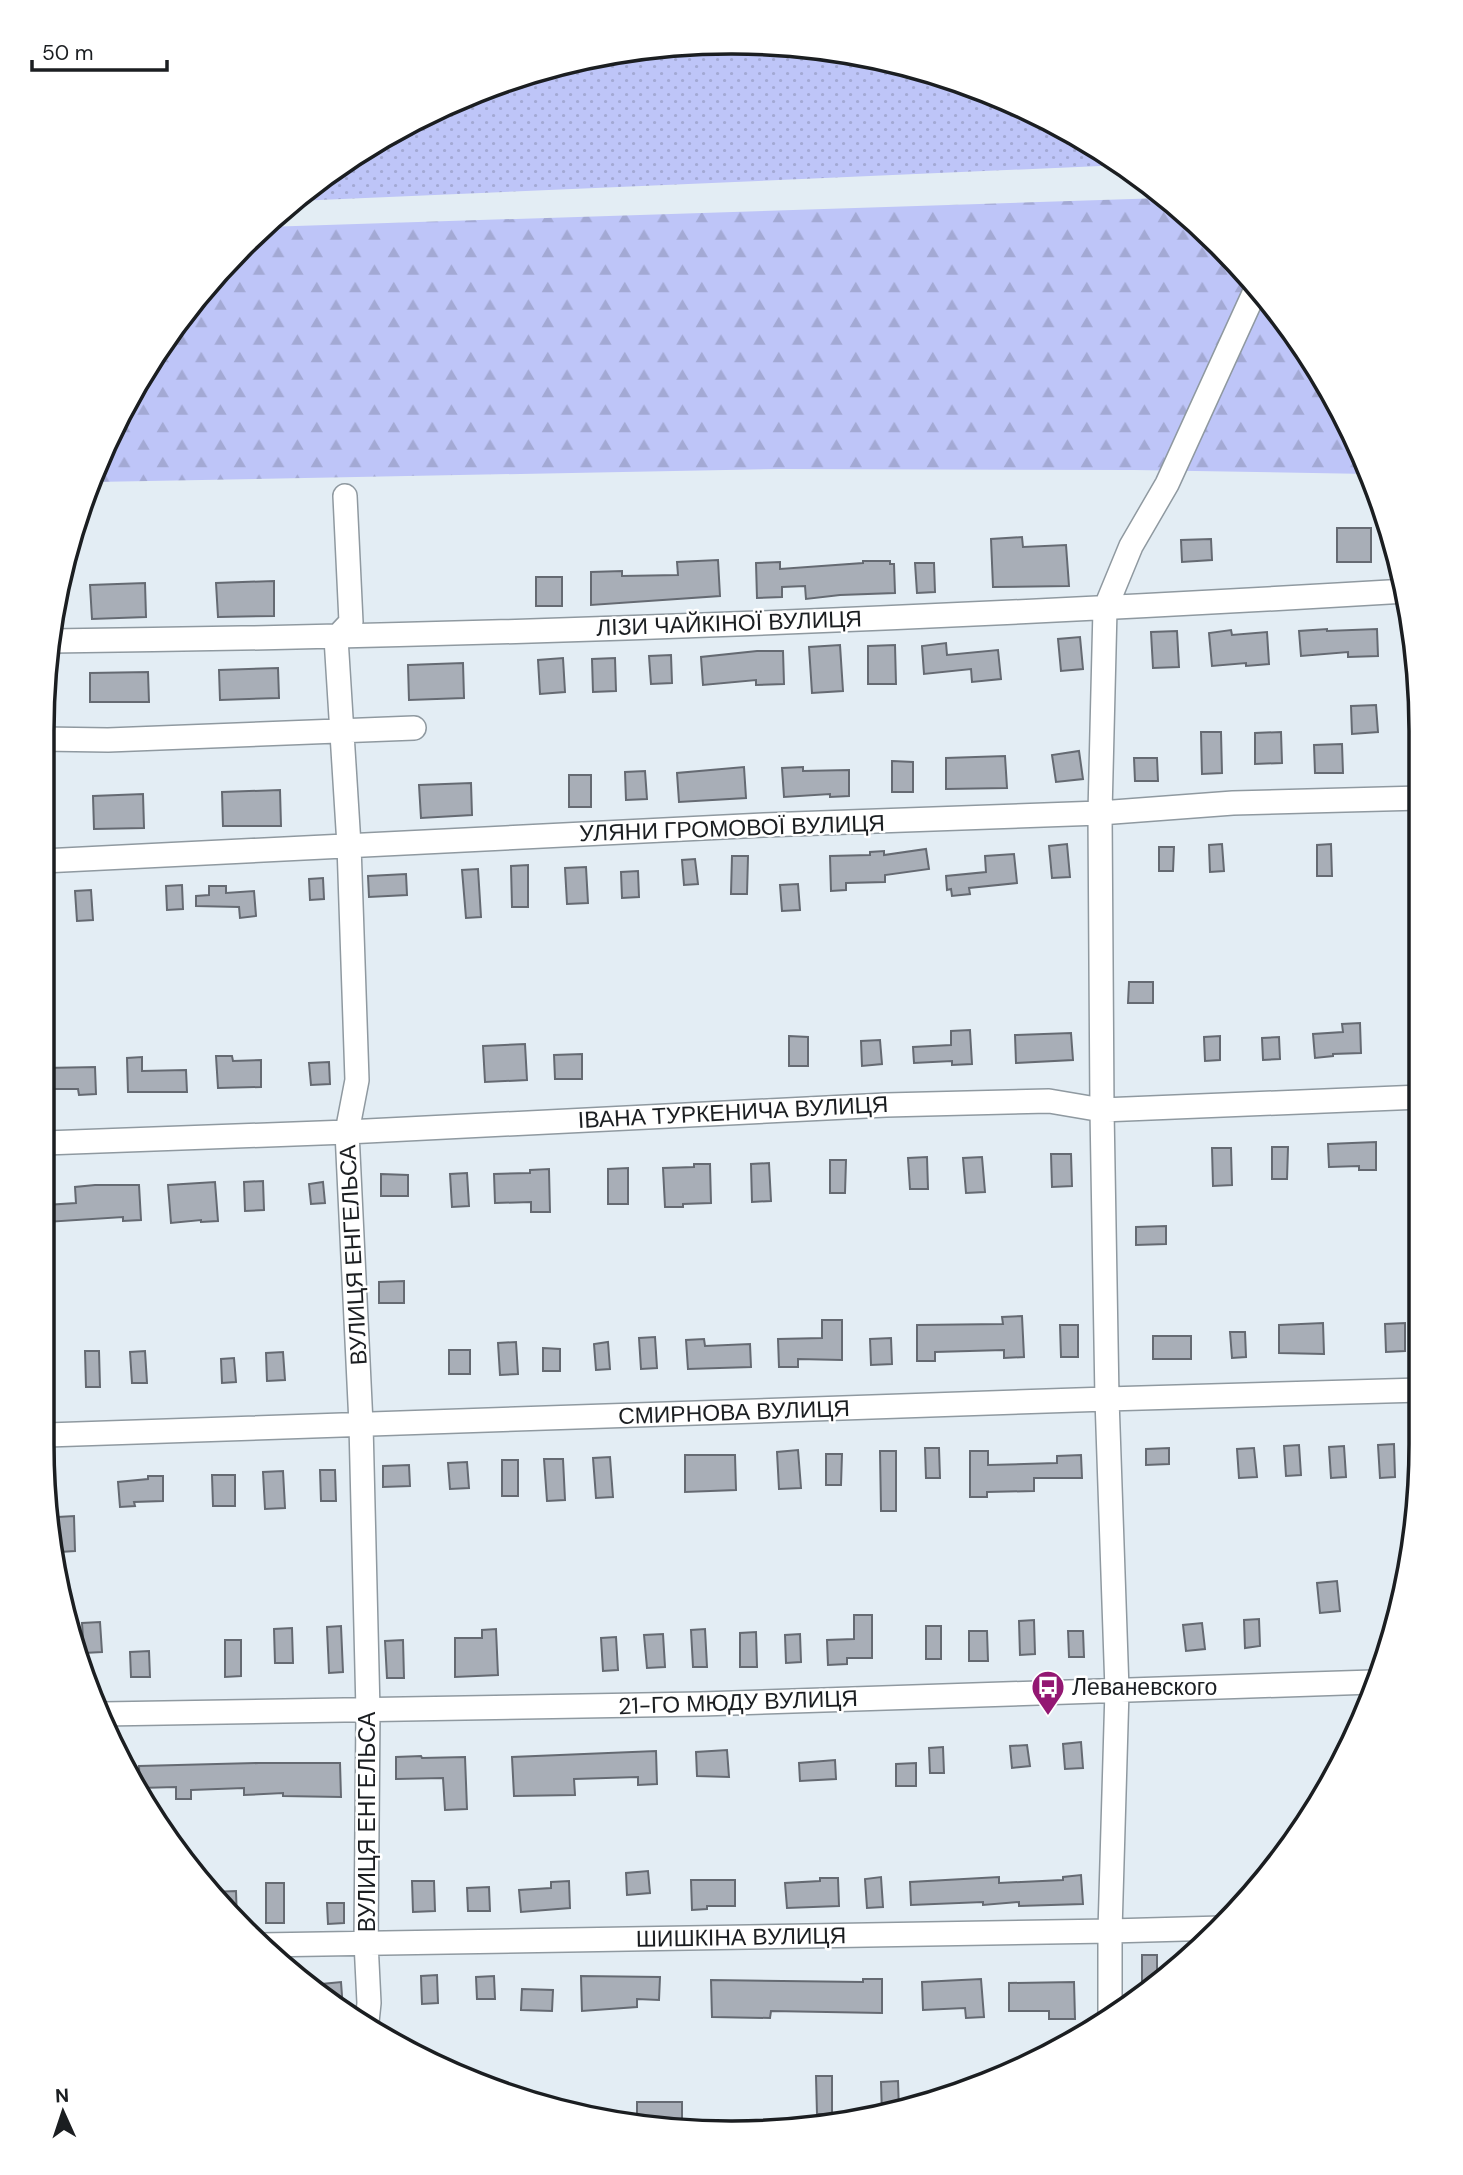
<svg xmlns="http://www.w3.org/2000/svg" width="1463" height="2175" font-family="'DM Sans',sans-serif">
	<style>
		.forest { fill: url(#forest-firs) }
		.garden { fill: url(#garden-dots) }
		.building { fill: #a8aeb7; stroke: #656a72; stroke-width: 2 }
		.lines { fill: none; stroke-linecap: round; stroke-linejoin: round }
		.minor-casing { stroke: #8f99a0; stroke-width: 26 }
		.minor { stroke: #fff; stroke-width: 23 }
		.labels { text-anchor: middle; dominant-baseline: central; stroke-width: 5; stroke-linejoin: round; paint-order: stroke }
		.street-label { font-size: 23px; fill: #1b1e21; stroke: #fff }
		.poi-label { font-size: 23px; fill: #1b1e21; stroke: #fff; text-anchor: start }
		.rim { fill: none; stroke: #1b1e21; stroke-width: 3.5 }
	</style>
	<defs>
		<pattern id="forest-firs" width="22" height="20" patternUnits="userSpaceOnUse" patternTransform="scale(1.75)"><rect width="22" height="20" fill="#bec5f8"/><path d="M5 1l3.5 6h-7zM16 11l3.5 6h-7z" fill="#a3a9d4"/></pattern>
		<pattern id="garden-dots" width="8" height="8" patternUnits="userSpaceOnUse" patternTransform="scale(1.75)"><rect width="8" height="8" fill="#bec5f8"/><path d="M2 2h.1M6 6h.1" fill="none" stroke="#a3a9d4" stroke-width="1.8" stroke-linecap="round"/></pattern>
	</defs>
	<rect width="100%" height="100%" fill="#e3edf4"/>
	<path class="forest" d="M1163,198L1219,244L1305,348L1370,474L1134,470L779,469L94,482L113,426L184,312L244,244L265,227Z"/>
	<path class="garden" d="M731,42L866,55L995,94L1114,158L1123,165L296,201L348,158L467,95L597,55Z"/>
	<path class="building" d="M1337,528H1371V562H1337Z
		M1022,537L1023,547L1066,545L1069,586L993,587L991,539Z
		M1211,539L1212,560L1182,562L1181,540Z
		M718,560L720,596L591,605V572L622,571V576L678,575L677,562Z
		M863,561H890V564H894L895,593L840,595L806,599L805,586L782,587V597L757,598L756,563L780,562V569L863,563Z
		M915,563H934L935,592L917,593Z
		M536,577H562V606H536Z
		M274,581V616L218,617L216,583Z
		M145,583L146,617L92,619L90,585Z
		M1327,629V631L1377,629L1378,656L1348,657V652L1301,656L1299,631Z
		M1231,630L1232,635L1267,632L1269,664L1246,666V663L1212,666L1209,633Z
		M1177,631L1179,667L1153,668L1151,632Z
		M1080,637L1083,669L1061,671L1058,639Z
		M946,643L947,655L998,650L1001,679L972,682L971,669L924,674L922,646Z
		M840,645L843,691L812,693L809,647Z
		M895,645L896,684H868V646Z
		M757,651H783L784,684L756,685V680L703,685L701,657Z
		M671,655L672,683L651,684L649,656Z
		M563,658L565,692L540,694L538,660Z
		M615,658L616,691L593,692L592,659Z
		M463,663L464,698L409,700L408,665Z
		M278,668L279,698L220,700L219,670Z
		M148,672L149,702H90V673Z
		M1376,705L1378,732L1352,734L1351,706Z
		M1201,732H1221L1222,773L1202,774Z
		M1281,732L1282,763L1255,764V733Z
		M1342,744L1343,773H1315L1314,745Z
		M1079,751L1083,779L1056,782L1052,755Z
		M1005,756L1007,788L946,789V758Z
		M1134,758H1157L1158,781H1135Z
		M892,761L913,762V792H892Z
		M744,767L746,798L679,802L677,773Z
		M803,767V771L849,770V796L830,797V794L784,797L782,768Z
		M645,771L647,799L626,800L625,772Z
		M569,775H591V807H569Z
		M471,783L472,815L421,818L419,785Z
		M280,790L281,826H223L222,792Z
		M143,794L144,828L94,829L93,796Z
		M1067,844L1070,877L1052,878L1049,846Z
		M1222,844L1224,871L1210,872L1209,845Z
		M1331,844L1332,876H1317V845Z
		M1159,847H1174L1173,871H1159Z
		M926,849L929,869L885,875V882L846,883V890L831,891L830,856L870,855V852L884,851V855Z
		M1014,854L1017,883L969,888L970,894L952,896L951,889L947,890L946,876L986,872L985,856Z
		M732,856H748L747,894H731Z
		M695,859L698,884L684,885L682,860Z
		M528,865V907H512L511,866Z
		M586,867L588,903L567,904L565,868Z
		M478,869L481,917L466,918L462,870Z
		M638,871L639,897L622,898L621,872Z
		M406,874L407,895L369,897L368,876Z
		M323,878L324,899L310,900L309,879Z
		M798,884L800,910L782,911L780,885Z
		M182,885L183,909L167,910L166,886Z
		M209,886H226V893L254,891L256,916L240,918L239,907L196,906V896L209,895Z
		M91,890L93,920L77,921L75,891Z
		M1129,982H1153V1003H1128Z
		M1360,1023L1361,1053L1333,1054V1056L1315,1058L1313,1034L1343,1032L1342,1024Z
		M970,1030L972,1064L952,1065V1061L914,1063L913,1047L951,1045V1031Z
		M1071,1033L1073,1060L1016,1063L1015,1035Z
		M789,1036L808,1037V1066H789Z
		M1220,1036V1060L1205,1061L1204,1037Z
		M1279,1037L1280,1059L1263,1060L1262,1038Z
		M880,1040L882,1064L862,1066L861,1041Z
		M525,1044L527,1080L485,1082L483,1046Z
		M582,1054V1079H555L554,1055Z
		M216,1056H232L233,1061L261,1060V1087L218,1088Z
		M142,1057V1071L186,1070L187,1092H128L127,1058Z
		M329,1062L330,1084L311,1085L309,1063Z
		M95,1067L96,1094L79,1095L78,1089H45V1068Z
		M1376,1142V1170H1359V1166L1329,1167L1328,1144Z
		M1272,1147H1288L1287,1179H1272Z
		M1212,1148H1231L1232,1185L1213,1186Z
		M1051,1154H1071L1072,1186L1052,1187Z
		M927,1157L928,1189H910L908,1158Z
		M982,1157L985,1192L966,1193L963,1158Z
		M830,1160H846L845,1193H830Z
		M769,1163L771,1201L752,1202L751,1164Z
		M694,1164H710L711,1203L683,1204V1207H665L663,1168L694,1167Z
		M628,1168V1204H608V1169Z
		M549,1169L550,1212H531V1202L495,1203L494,1174L530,1173V1170Z
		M467,1173L469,1206L452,1207L450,1174Z
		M381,1174L408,1175V1196H381Z
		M263,1181L264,1210L245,1211L244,1182Z
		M215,1182L218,1221L201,1222V1220L171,1223L168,1185Z
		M323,1182L325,1203L311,1204L309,1184Z
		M95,1185H139L141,1220L123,1221V1217L46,1222V1205L76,1203L75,1187Z
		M1166,1226V1244L1136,1245V1227Z
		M404,1281V1303H379V1282Z
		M1022,1316L1024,1357L1004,1358V1350L935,1352V1361H917V1325L1003,1324L1002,1317Z
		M822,1320H842V1360L798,1359V1367H779L778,1339L822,1338Z
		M1323,1323L1324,1354L1279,1353V1325Z
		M1405,1323V1351L1386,1352L1385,1324Z
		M1060,1325H1078V1357H1061Z
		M1230,1332H1245L1246,1357L1232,1358Z
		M1153,1336H1191V1359H1153Z
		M655,1337L657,1368L641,1369L639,1338Z
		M891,1338L892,1364L871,1365L870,1339Z
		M704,1339L705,1346L750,1344L751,1367L688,1369L686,1340Z
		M516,1342L518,1374L500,1375L498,1343Z
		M608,1342L610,1369L596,1370L594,1344Z
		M543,1348L560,1349V1371H543Z
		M449,1350H470V1374H449Z
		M85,1351H99L100,1387H86Z
		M145,1351L147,1383H132L130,1352Z
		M283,1352L285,1380L267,1381L266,1353Z
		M234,1358L236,1382L222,1383L221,1359Z
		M1394,1444L1395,1477L1380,1478L1378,1445Z
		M1299,1445L1301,1475L1286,1476L1284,1446Z
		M1344,1446L1346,1477L1331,1478L1329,1447Z
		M925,1448H939L940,1478H926Z
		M1169,1448V1464L1146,1465V1449Z
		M1254,1448L1257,1477L1239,1478L1237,1449Z
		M798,1450L801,1488L779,1489L777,1452Z
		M880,1451H896V1511H881Z
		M970,1451H988V1465L1057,1463V1456L1081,1455L1082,1478H1034V1491L987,1492V1497H970Z
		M826,1454H842L841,1485H826Z
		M685,1455H735L736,1490L685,1492Z
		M610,1457L613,1497L596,1498L593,1458Z
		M544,1459H563L565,1500L547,1501Z
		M502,1460H518V1496H502Z
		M467,1462L469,1488L450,1489L448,1463Z
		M409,1465L410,1486L383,1487V1466Z
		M320,1470H335L336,1501H321Z
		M283,1471L285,1508L265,1509L263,1472Z
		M212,1475H235V1506H213Z
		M148,1476H163V1501L134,1502L135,1506L120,1507L118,1482L148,1479Z
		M74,1516L75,1551L60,1552L58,1517Z
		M1337,1581L1340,1611L1320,1613L1317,1583Z
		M854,1615H872V1658H847V1664L828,1665L827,1640L854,1639Z
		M1259,1619L1260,1646L1245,1648L1244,1620Z
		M1034,1620L1035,1654L1020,1655L1019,1621Z
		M100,1622L102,1652L84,1653L82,1623Z
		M1202,1623L1205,1649L1186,1651L1183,1625Z
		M341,1626L343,1672L329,1673L327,1627Z
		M926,1626H941V1659H926Z
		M292,1628L293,1663H275L274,1629Z
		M496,1629L498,1675L455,1677V1638H482V1630Z
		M705,1629L707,1667H693L691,1630Z
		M969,1631H987L988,1661H969Z
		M1068,1631H1083L1084,1657H1069Z
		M756,1632L757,1667H740V1633Z
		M663,1634L665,1667L647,1668L644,1635Z
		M800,1634L801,1662L786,1663L785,1635Z
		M616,1637L618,1670L603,1671L601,1638Z
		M225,1640H241V1676L225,1677Z
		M403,1640L404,1678H387L385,1641Z
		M149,1651L150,1677H131L130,1652Z
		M1081,1742L1083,1768L1065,1769L1063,1744Z
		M1027,1745L1030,1766L1012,1768L1010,1746Z
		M943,1747L944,1773H930L929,1748Z
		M727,1750L729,1777L697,1776L696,1752Z
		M656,1751L657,1784L638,1785V1777L574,1779L575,1795L514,1796L512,1757Z
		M421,1756L422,1758L465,1757L467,1809L445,1810L443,1778L396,1779V1757Z
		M835,1760L836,1779L800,1781L799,1763Z
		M259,1763H340L341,1797L283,1796V1793L244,1795V1788L191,1790V1799H176V1787L140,1788L139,1766Z
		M916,1763V1786H896V1764Z
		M648,1871L650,1893L627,1895L626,1873Z
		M1081,1875L1083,1904L1019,1906V1902L983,1905V1902L911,1905L910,1882L999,1877V1883L1063,1880V1877Z
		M881,1877L883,1907L867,1908L865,1879Z
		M820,1878H838L839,1906L787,1908L785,1883L820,1881Z
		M691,1880H735V1906H707V1909L692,1910Z
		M412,1881H434L435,1911L413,1912Z
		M569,1881L570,1908L521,1912L519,1890L551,1888V1882Z
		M266,1883H284V1923H266Z
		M489,1887L490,1911H468L467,1888Z
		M236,1891L237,1922L212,1892Z
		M327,1903H344V1923L328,1924Z
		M1142,1955H1157V1978L1142,1990Z
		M437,1975L438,2003L422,2004L421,1976Z
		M494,1976L495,1999H477L476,1977Z
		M581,1976L660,1977L659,2000L637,1999V2007L582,2011Z
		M863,1979H882V2013L771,2011L770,2018L712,2017L711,1980L863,1982Z
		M981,1979L984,2017L966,2018L965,2008L923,2010L922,1982Z
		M341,1982L343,2009L324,1997L322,1984Z
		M1074,1982L1075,2019H1049V2011H1009V1983Z
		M522,1989L553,1990L552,2011L521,2010Z
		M816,2076H832V2114H817Z
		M898,2081L899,2111L882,2116L881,2082Z
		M637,2102H682V2128L637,2125Z"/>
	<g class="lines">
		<defs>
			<path id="minor" d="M345,496L351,622L336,638L349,845L357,1080L347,1132L361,1424L368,1711L366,1942L369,2003L367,2022
				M51,641C503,636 955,618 1406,591
				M42,739L108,740L414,728
				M43,861L764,825L1100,813L1233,803L1421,798
				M45,1143L347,1132L886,1105L1049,1101L1102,1110L1421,1097
				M47,1435L1107,1399L1421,1390
				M103,1714L701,1704L1373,1682
				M260,1945L1110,1931L1222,1928
				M1110,2014V1931L1117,1690L1107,1399L1102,1110L1100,813L1105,609L1131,546L1167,484L1256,289"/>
		</defs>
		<use href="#minor" class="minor-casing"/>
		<use href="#minor" class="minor"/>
	</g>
	<defs>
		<symbol id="bus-pin" viewBox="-11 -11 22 30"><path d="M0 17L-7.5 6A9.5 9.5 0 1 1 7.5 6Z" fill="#931772" stroke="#fff"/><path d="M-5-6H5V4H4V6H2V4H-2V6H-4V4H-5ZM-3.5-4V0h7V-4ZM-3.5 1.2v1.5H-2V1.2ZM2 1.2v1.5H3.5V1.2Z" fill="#fff"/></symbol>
	</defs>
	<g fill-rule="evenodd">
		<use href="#bus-pin" x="1029" y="1668" width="38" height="52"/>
	</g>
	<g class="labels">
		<g class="street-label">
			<text transform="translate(729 623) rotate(-2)">ЛІЗИ ЧАЙКІНОЇ ВУЛИЦЯ</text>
			<text transform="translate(732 828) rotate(-2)">УЛЯНИ ГРОМОВОЇ ВУЛИЦЯ</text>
			<text transform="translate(733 1112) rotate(-3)">ІВАНА ТУРКЕНИЧА ВУЛИЦЯ</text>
			<text transform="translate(353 1255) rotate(-93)">ВУЛИЦЯ ЕНГЕЛЬСА</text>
			<text transform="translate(734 1412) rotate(-2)">СМИРНОВА ВУЛИЦЯ</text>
			<text transform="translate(738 1702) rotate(-2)">21-ГО МЮДУ ВУЛИЦЯ</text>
			<text transform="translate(367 1822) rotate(-90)">ВУЛИЦЯ ЕНГЕЛЬСА</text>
			<text transform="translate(741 1937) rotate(-1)">ШИШКІНА ВУЛИЦЯ</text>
		</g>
		<g class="poi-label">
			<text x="1072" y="1687">Леваневского</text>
		</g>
	</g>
	<path d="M0 0H1463V2175H0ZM731 54H732A677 677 0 0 1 1409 731V1444A677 677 0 0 1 732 2121H731A677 677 0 0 1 54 1444V731A677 677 0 0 1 731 54Z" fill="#fff" fill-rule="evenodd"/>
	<path class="rim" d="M731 54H732A677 677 0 0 1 1409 731V1444A677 677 0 0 1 732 2121H731A677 677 0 0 1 54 1444V731A677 677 0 0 1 731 54Z"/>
	<g transform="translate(63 2112) rotate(357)" stroke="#ffffff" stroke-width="5" paint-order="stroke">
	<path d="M0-5L12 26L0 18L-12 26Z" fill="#1b1e21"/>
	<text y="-10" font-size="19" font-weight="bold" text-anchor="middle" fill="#1b1e21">N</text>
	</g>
	<path d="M32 60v10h135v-10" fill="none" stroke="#1b1e21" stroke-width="3.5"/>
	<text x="42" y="60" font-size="21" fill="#1b1e21" stroke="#ffffff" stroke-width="5" paint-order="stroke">50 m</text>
</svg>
